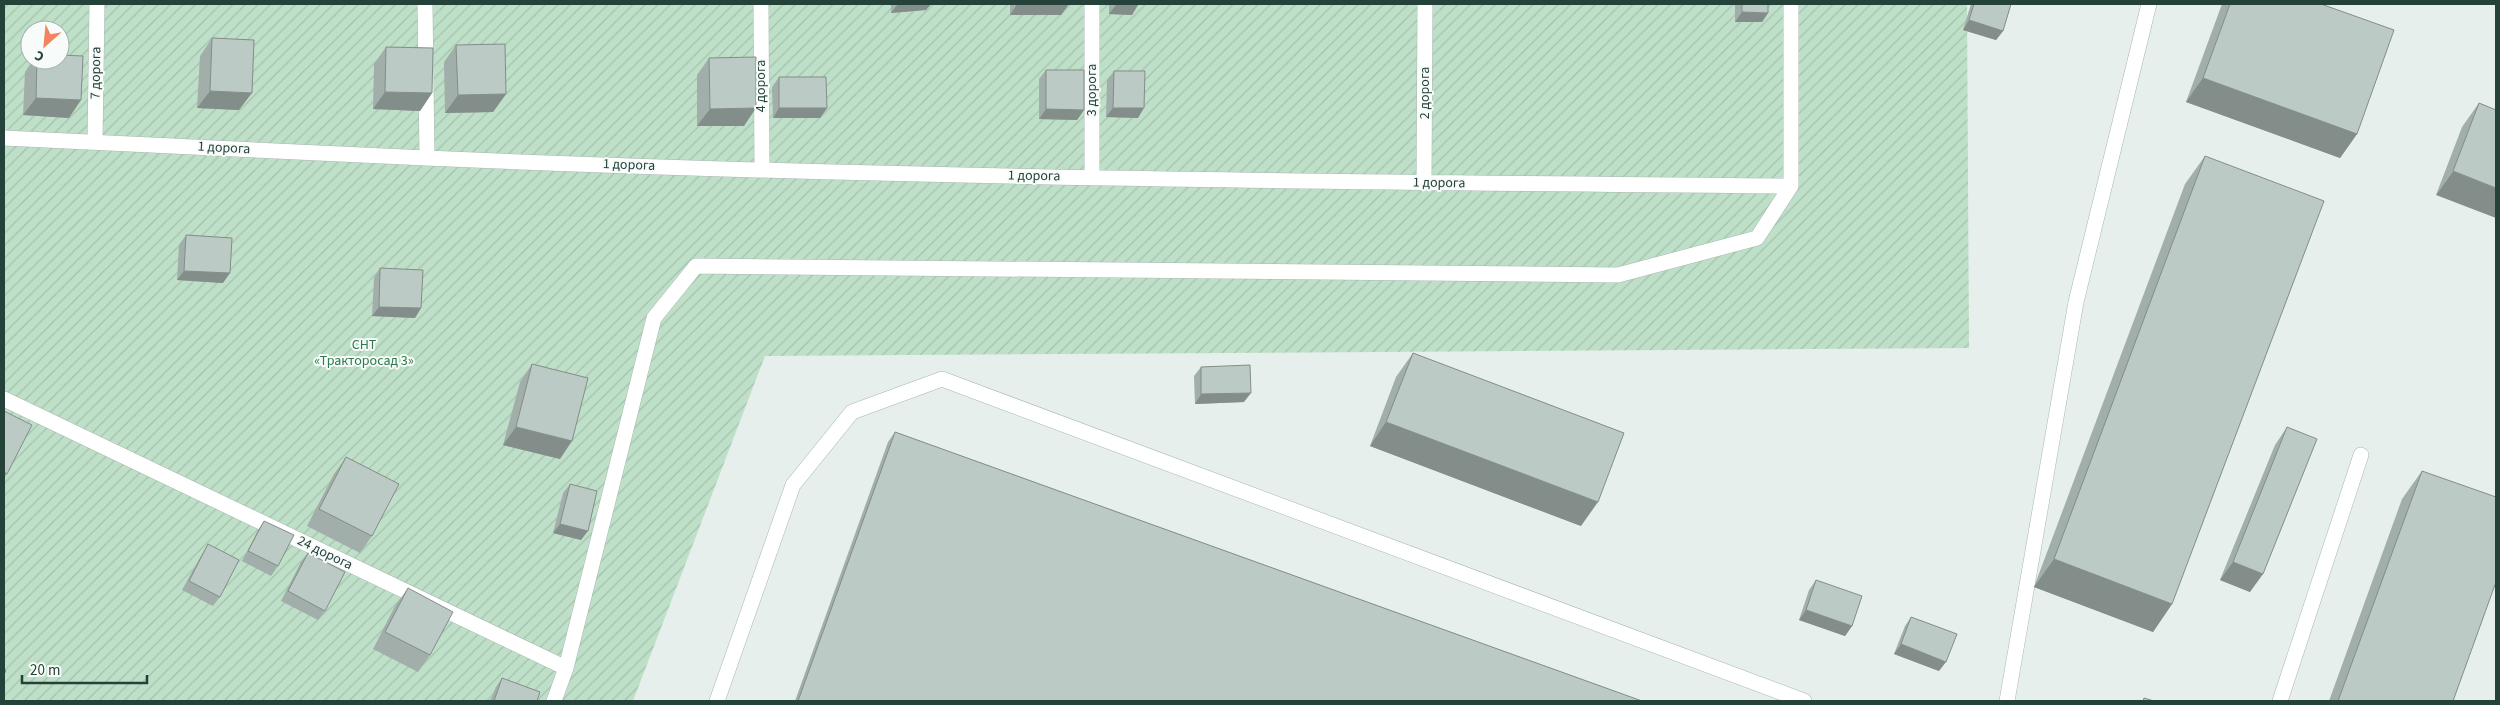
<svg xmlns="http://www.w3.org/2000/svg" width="2500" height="705" font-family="'Source Sans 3',sans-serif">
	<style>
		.garden { fill: url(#garden-furrows); fill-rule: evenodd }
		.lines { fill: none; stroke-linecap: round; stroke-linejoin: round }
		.minor-casing { stroke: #a8b8b2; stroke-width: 16 }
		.minor { stroke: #fff; stroke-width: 15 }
		.wall { fill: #a1aea9 }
		.shaded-wall { fill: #838d89 }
		.building { fill: #bbcac4; stroke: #838d89 }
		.labels { text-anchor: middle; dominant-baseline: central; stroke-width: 4; stroke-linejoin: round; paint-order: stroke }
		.street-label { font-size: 14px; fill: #24423a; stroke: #f7fbf9 }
		.park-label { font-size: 14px; fill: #2d7a4b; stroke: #f7fbf9 }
	</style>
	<defs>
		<pattern id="garden-furrows" width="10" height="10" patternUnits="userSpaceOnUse" patternTransform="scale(1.25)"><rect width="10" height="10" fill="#bfe0c8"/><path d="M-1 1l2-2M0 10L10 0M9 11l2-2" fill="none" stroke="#a4c1ad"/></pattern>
	</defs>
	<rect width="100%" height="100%" fill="#e6efeb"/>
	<path class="garden" d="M4,4H1967L1969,348L765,356L633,701H4ZM30,30H60V60H30Z"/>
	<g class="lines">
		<defs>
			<path id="minor" d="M425,4L427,158
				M761,4L762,169
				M1092,4V177
				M4,138C144,144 285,152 426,158C880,178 1336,182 1791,186V4
				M95,142L97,4
				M1424,183L1425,4
				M4,399L566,668
				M554,701L566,668L654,318L696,266L1618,275L1757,238L1791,186
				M717,701L793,485L852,412L942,379L1804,701
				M2007,701L2076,302L2149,4
				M2280,701L2361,455"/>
		</defs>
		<use href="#minor" class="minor-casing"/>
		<use href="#minor" class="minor"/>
	</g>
	<path class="wall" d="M891,4H931L926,10L891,13Z
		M1010,4H1069L1061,15H1010Z
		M1109,4H1138L1132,15L1109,14Z
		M1735,4H1768V13L1762,22H1735Z
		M1971,4H2011L2003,31L1996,40L1963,30Z
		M2222,4H2321L2357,134L2340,158L2186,102Z
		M212,38L239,110L197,108L200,56Z
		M456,45L506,94L493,112L445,113L444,62Z
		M386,47L432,93L420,111L373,109L374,64Z
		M709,58L744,126H697V75Z
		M33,60H60L69,118L23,115L25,72Z
		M1046,70L1084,110L1077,120L1039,119V79Z
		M1114,71L1138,118L1106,117L1107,80Z
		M779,77L827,108L820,118H773L772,87Z
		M2479,103L2496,110L2436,195L2462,127Z
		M2205,156L2172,604L2153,632L2034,587L2185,184Z
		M186,235L223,283L177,280L179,245Z
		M380,268L421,308L415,318L372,316L374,278Z
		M1413,353L1581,526L1370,446L1396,377Z
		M532,364L560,459L503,445L520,382Z
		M1201,367L1244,402L1195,404L1194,376Z
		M4,411L7,474L4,478Z
		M2287,427L2250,592L2220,580L2275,445Z
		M895,432L1642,701H795L888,442Z
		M346,457L372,536L360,553L307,526L334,474Z
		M2422,471L2453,701H2329L2402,499Z
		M570,484L581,540L553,533L563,493Z
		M264,521L278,566L271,576L242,561L258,530Z
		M208,544L220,597L213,606L182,590L202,554Z
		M308,553L325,611L318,620L281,601L301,562Z
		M1816,580L1852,626L1845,636L1799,620L1809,590Z
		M408,588L430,655L418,672L373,649L395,606Z
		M1911,617L1939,671L1894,654L1905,626Z
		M502,678L537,701H490L496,687Z"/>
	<path class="shaded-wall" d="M898,4H931L926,10L891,13Z
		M1017,4H1069L1061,15H1010Z
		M1116,5H1138L1132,15L1109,14Z
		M1742,12L1768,13L1762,22H1735Z
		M1969,20L2003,31L1996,40L1963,30Z
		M2203,78L2357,134L2340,158L2186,102Z
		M210,91L252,93L239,110L197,108Z
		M385,92L432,93L420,111L373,109Z
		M506,94L493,112L445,113L458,95Z
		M36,98L81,100L69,118L23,115Z
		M756,108L744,126H697L710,109Z
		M779,108H827L820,118H773Z
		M1113,108H1144L1138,118L1106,117Z
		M1046,109L1084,110L1077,120L1039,119Z
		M2453,171L2496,188V218L2436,195Z
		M184,271L230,273L223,283L177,280Z
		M379,307L421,308L415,318L372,316Z
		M1251,393L1244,402L1195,404L1201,394Z
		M1386,422L1598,502L1581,526L1370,446Z
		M516,427L572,441L560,459L503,445Z
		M560,524L588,531L581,540L553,533Z
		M2054,559L2172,604L2153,632L2034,587Z
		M2233,562L2263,574L2250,592L2220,580Z
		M1806,610L1852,626L1845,636L1799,620Z
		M1901,644L1946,662L1939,671L1894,654Z"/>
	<path class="building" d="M1116,4H1138V5H1116Z
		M1742,4H1768V13L1742,12Z
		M1974,4H2011L2003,31L1969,20Z
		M2230,4H2321L2394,30L2357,134L2203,78Z
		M212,38L254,40L252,93L210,91Z
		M505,44L506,94L458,95L456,45Z
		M386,47L433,48L432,93L385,92Z
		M60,55L83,56L81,100L36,98L37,60H60Z
		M756,57V108L710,109L709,58Z
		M1046,70H1084V110L1046,109Z
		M1114,71H1145L1144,108H1113Z
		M779,77H826L827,108H779Z
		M2479,103L2496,110V188L2453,171Z
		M2205,156L2324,201L2172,604L2054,559Z
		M186,235L232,238L230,273L184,271Z
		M380,268L423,270L421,308L379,307Z
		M1413,353L1624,433L1598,502L1386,422Z
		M532,364L588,378L572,441L516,427Z
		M1250,365L1251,393L1201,394V367Z
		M4,411L32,425L7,474L4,472Z
		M2287,427L2317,439L2263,574L2233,562Z
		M895,432L1642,701H798Z
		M346,457L399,484L372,536L319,509Z
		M2422,471L2496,497V582L2453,701H2338Z
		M570,484L597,491L588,531L560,524Z
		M264,521L294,535L278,566L248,551Z
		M208,544L239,560L220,597L189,581Z
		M308,553L345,572L325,611L288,591Z
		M1816,580L1862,596L1852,626L1806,610Z
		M408,588L453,612L430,655L385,632Z
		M1911,617L1957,634L1946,662L1901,644Z
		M4,669L6,670L4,675Z
		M502,678L540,692L537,701H494Z
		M2144,698L2154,701H2143Z"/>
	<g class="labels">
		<g class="street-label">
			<text transform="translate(96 73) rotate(-89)">7 дорога</text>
			<text transform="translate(761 86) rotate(-90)">4 дорога</text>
			<text transform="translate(1092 90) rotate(-90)">3 дорога</text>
			<text transform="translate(1425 93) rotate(-90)">2 дорога</text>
			<text transform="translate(224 148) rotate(3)">1 дорога</text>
			<text transform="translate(629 165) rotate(2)">1 дорога</text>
			<text transform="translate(1034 176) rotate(1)">1 дорога</text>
			<text transform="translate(1439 183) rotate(1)">1 дорога</text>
			<text transform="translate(325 553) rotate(26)">24 дорога</text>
		</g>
		<g class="park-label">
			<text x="364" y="345">СНТ<tspan x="364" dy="16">«Тракторосад 3»</tspan></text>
		</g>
	</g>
	<rect width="2500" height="705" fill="none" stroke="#24423a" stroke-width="10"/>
	<g transform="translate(45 45) rotate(207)"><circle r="24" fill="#f7fbf9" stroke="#a3b1ad"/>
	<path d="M0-4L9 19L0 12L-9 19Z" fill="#f4845f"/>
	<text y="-8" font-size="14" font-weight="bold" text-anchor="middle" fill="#24423a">С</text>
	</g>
	<path d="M22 675v8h125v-8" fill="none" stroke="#24423a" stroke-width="2.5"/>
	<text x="30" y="675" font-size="15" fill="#24423a" stroke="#f7fbf9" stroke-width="4" paint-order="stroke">20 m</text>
</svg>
